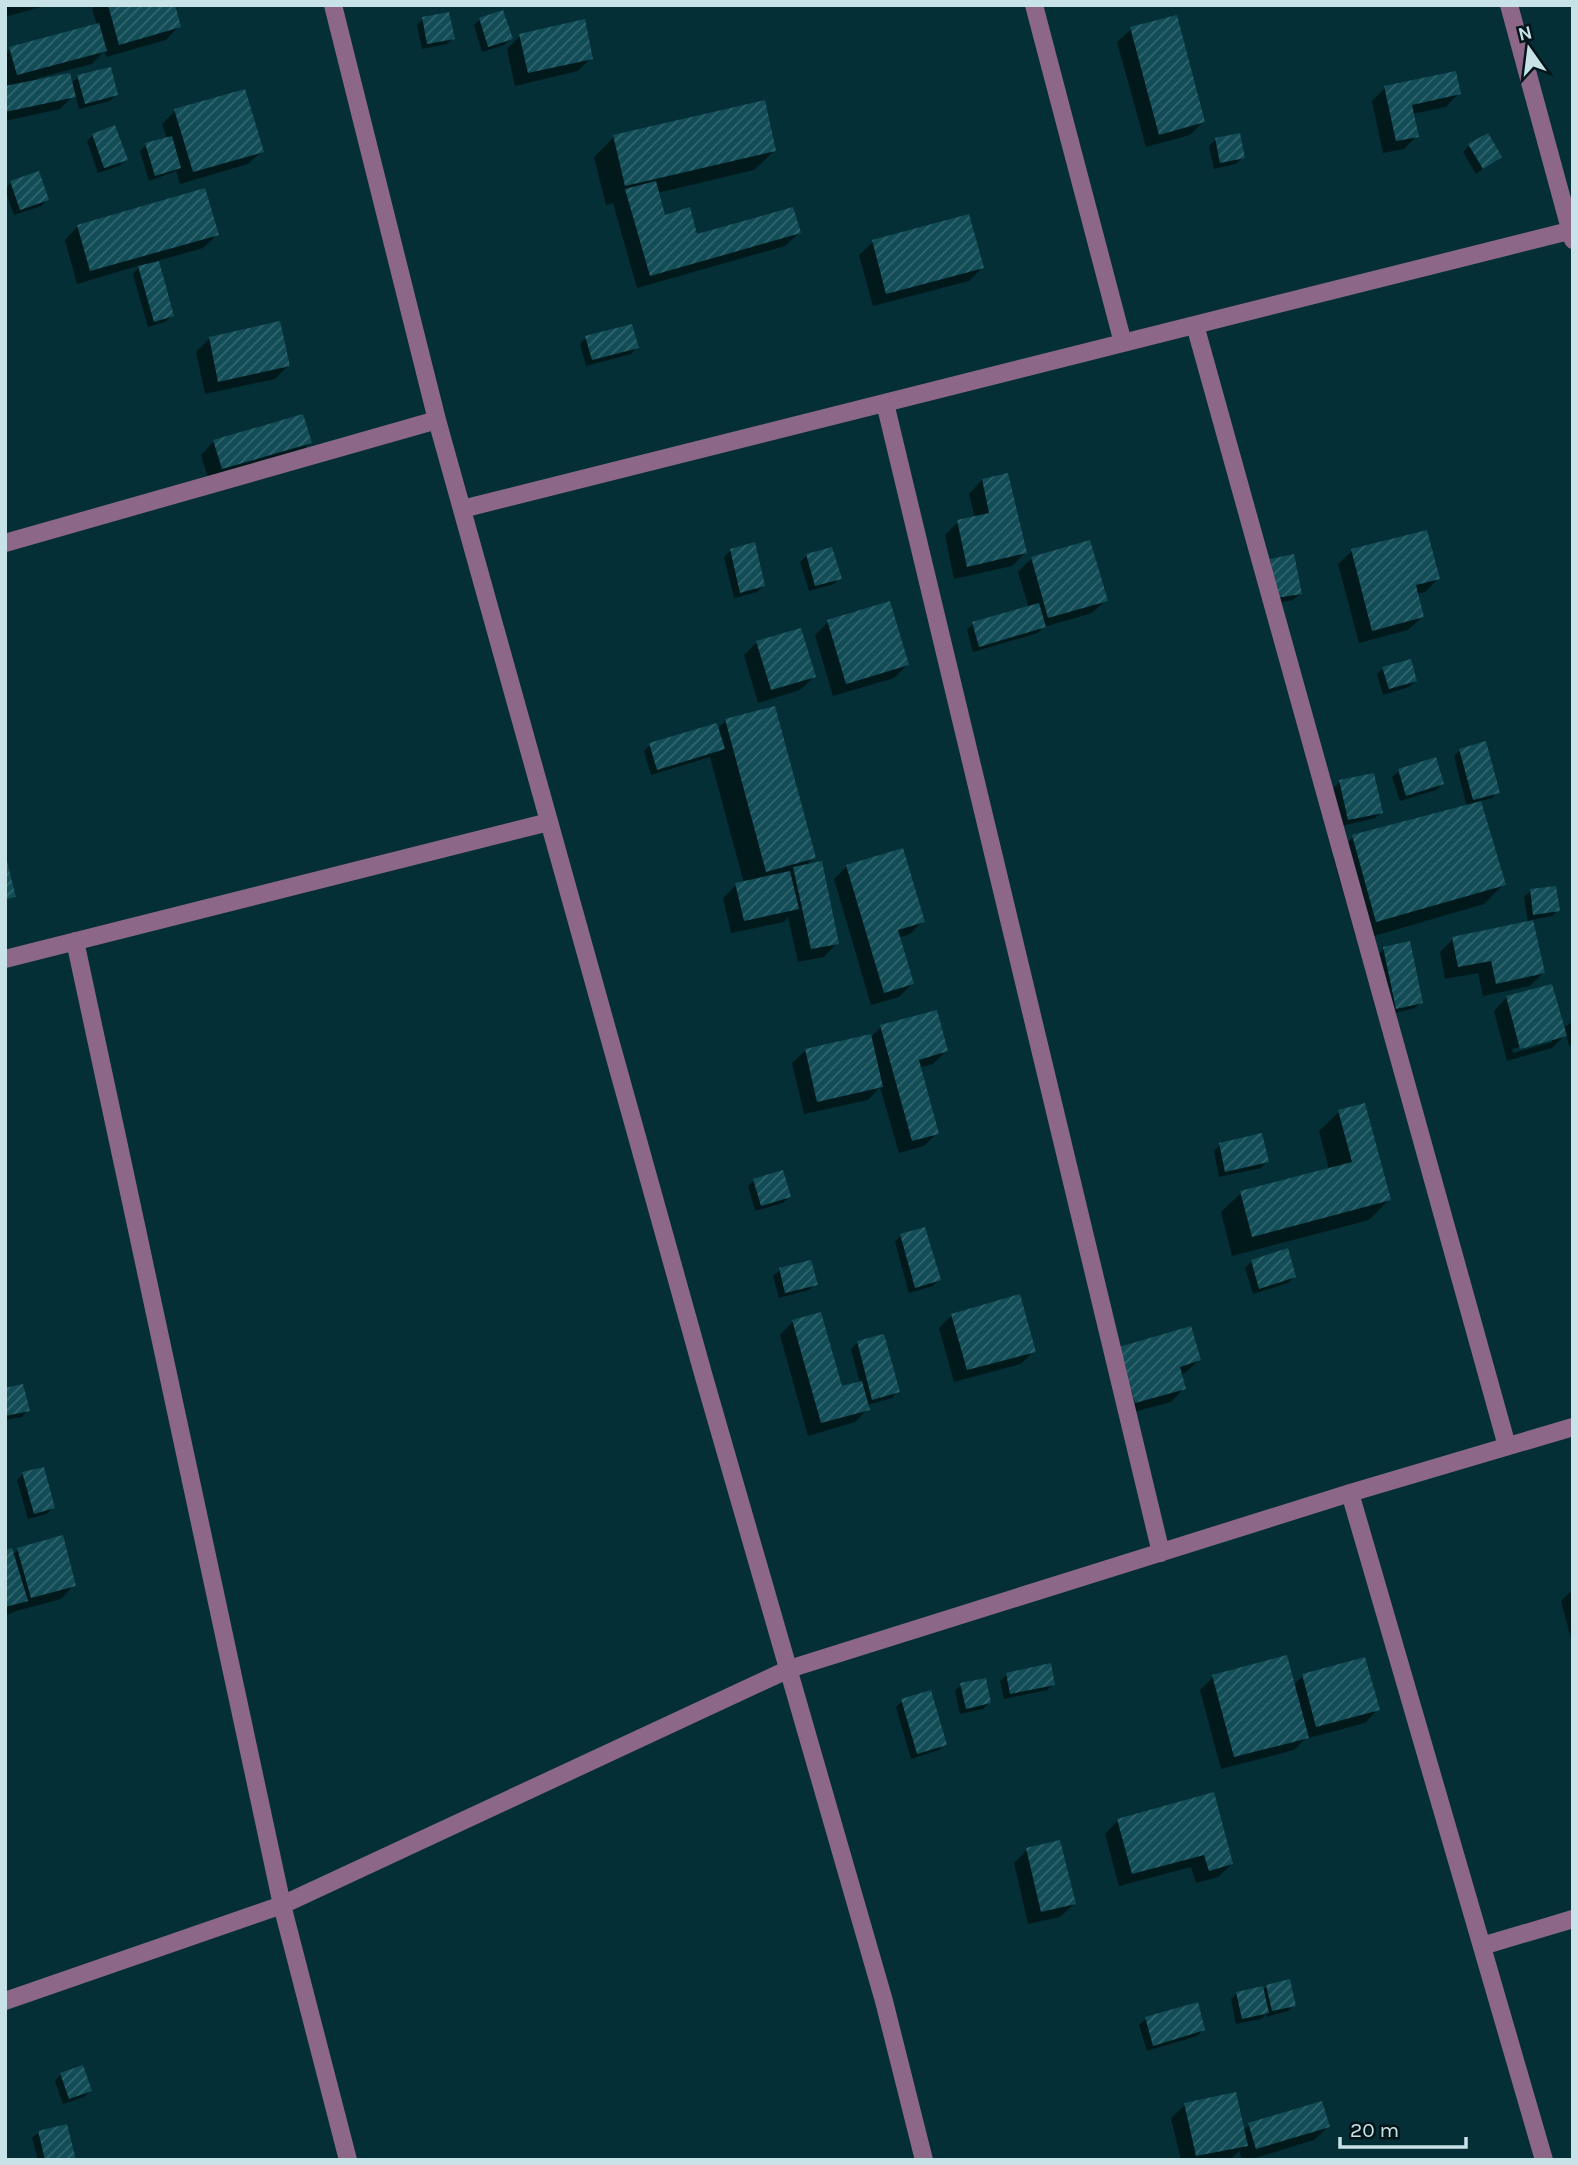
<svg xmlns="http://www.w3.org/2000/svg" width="1578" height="2165" font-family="Karla,sans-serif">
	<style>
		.shadow { fill: #0007; fill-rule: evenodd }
		.building { fill: url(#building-hatch) }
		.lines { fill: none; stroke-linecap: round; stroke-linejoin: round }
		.minor { stroke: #8d6787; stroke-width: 18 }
	</style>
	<defs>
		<pattern id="building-hatch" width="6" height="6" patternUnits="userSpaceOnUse" patternTransform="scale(1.75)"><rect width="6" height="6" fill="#124c56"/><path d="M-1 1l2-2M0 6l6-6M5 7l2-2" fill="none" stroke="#33666e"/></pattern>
	</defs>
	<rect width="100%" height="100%" fill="#042f36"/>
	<path class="shadow" d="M5,5H48L5,17Z
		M96,5H173L179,26L166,40L106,57L104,51L92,64L38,78L39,81L71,84L78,77L116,95L110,101L79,109L75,94L60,109L5,121V54L10,49L97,25L92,9Z
		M423,19L453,38L447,44L422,49L417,25Z
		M480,19L511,38L504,45L482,52L474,25Z
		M1131,29L1203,122L1190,135L1146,147L1117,42Z
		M520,36L591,58L578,71L515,86L507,49Z
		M1385,88L1459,93L1446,107L1412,114L1417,136L1404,149L1383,153L1372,101Z
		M175,111L262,151L248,164L180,184L176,171L149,181L140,151L146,145L167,139L162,124Z
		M93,135L126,160L119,166L98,173L87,141Z
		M614,137L774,151L754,170L657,193L664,217L696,237L799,233L785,246L637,288L613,203L606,205L594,157Z
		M1216,139L1243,157L1236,164L1214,169L1209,146Z
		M1469,146L1500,157L1476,174L1463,152Z
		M11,182L47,200L41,206L14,215L5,190Z
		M78,226L217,235L203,248L157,261L172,316L165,322L148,327L133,274L141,265L77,284L65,240Z
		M873,242L982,268L969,281L873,306L859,255Z
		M586,338L637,347L631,354L586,366L580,344Z
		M209,339L288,366L275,379L205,394L196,352Z
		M214,441L310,443L296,456L209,481L201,455Z
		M982,480L1025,553L1012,566L954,579L945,535L958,522L975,518L969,494Z
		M831,549L840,578L834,584L809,591L800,562L806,556Z
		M731,550L763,586L757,592L734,598L724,557Z
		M1352,551L1438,579L1425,592L1416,594L1422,617L1408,630L1359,643L1338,564Z
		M1032,558L1106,600L1092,613L1044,627L1038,633L973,652L967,630L973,624L1029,608L1018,572Z
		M1271,560L1300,594L1293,600L1271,604L1265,567Z
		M828,622L907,665L894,678L833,696L815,635Z
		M757,642L814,677L800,690L758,703L744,655Z
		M1383,668L1415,681L1409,687L1383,695L1377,674Z
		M726,721L814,857L805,866L837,943L824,957L798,962L788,917L784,922L731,933L723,898L736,885L744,883L710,757L651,775L644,751L650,745L717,729Z
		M1460,750L1498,792L1492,798L1480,801L1504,884L1484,904L1357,941L1333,857L1353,837L1467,807L1454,756Z
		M1399,771L1442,784L1436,790L1400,801L1392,777Z
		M1340,782L1381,812L1375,818L1342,826L1333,788Z
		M847,866L923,921L910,934L899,938L912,984L899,997L871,1005L834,879Z
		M1531,891L1558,910L1552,916L1531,920L1543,973L1530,986L1483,996L1478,973L1445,979L1440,952L1453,939L1528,923L1524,897Z
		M1384,949L1421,1002L1415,1008L1391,1014L1378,955Z
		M1507,997L1563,1029L1573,1021V1045L1569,1046L1566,1034L1552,1048L1507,1061L1494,1011ZM1552,1038V1042L1513,1053L1512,1049Z
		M881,1027L946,1051L933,1064L919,1068L937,1133L924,1146L899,1153L880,1087L868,1100L804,1114L792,1063L806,1050L872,1036Z
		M1339,1112L1389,1200L1369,1220L1232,1256L1221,1212L1241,1193L1329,1169L1319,1131Z
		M1220,1145L1267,1161L1261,1168L1219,1177L1214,1151Z
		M754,1180L789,1197L783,1203L755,1211L748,1186Z
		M901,1235L939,1279L933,1286L909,1293L895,1242Z
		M1252,1261L1294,1277L1288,1283L1253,1294L1245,1268Z
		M780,1270L816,1284L809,1290L779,1298L773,1276Z
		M952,1315L1034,1351L1021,1364L954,1382L939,1328Z
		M793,1321L840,1389L860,1383L851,1349L857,1343L883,1336L898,1391L892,1398L867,1405L868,1409L855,1422L808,1436L780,1335Z
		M1199,1360L1185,1373L1180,1375L1184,1388L1171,1402L1122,1415L1107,1362Z
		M5,1390L28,1410L22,1417L5,1420Z
		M23,1474L53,1507L47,1514L28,1519L17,1480Z
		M18,1549L74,1585L61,1599L16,1611L5,1616V1552L13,1555Z
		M1573,1589V1646L1561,1601Z
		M1007,1675L1054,1684L1047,1690L1004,1699L1000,1681Z
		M1303,1676L1378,1709L1365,1723L1305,1739L1294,1750L1221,1769L1200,1690L1213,1677L1293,1685Z
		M961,1685L989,1703L983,1709L960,1714L955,1691Z
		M902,1701L945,1744L939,1750L911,1759L896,1707Z
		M1118,1820L1232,1864L1218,1877L1196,1883L1191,1867L1119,1886L1105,1834Z
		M1027,1850L1074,1904L1060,1917L1028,1924L1014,1863Z
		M1267,1986L1294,2005L1288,2011L1266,2017V2014L1261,2019L1236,2024L1231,1999L1237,1993L1262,1991Z
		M1146,2019L1203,2030L1197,2036L1147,2051L1139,2025Z
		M61,2074L90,2091L84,2097L63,2104L55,2081Z
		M1185,2105L1243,2131L1249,2125L1328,2127L1314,2140L1249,2160H1242L1239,2151L1232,2158L1226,2160H1181L1171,2118Z
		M39,2132L74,2160H38L32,2138Z"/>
	<path class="building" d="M108,5H175L181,27L119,45Z
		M503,10L513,39L488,47L479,18Z
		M449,12L455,39L427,44L422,17Z
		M1177,15L1205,122L1159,135L1130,27Z
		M585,19L593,59L528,73L519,34Z
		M99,23L107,51L17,75L9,47Z
		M111,67L118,95L85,104L77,75Z
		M1456,71L1461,94L1412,105L1419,137L1396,141L1384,86Z
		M70,73L76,97L5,112V86Z
		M245,89L264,152L193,172L174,109Z
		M765,100L776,151L625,186L613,135Z
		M115,125L128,160L104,168L92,134Z
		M1240,133L1245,158L1220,163L1215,138Z
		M1488,133L1502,157L1483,169L1468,144Z
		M172,136L181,168L155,176L145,143Z
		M39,171L49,200L20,210L10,181Z
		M656,181L665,215L690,207L697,234L793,207L801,233L650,276L625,189Z
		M205,188L219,235L90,271L77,225Z
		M969,214L984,268L886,294L872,240Z
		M159,261L174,316L154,322L138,266Z
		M280,321L290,366L218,382L209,337Z
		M632,324L639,348L592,360L585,336Z
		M303,414L312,443L222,469L213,440Z
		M1008,473L1027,553L967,567L957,520L989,513L982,479Z
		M1427,530L1440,579L1416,585L1424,617L1372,631L1351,549Z
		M1090,540L1108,601L1048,618L1031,557Z
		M755,542L765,586L740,593L730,549Z
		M832,547L842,579L815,586L806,554Z
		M1294,554L1302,594L1276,598L1270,559Z
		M890,601L909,665L846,684L827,620Z
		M1039,603L1046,627L979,647L972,622Z
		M801,628L816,677L771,690L756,641Z
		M1411,659L1417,681L1389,689L1382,667Z
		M775,706L816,858L766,872L725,719Z
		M717,723L725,749L657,770L649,743Z
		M1486,741L1500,793L1473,800L1459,749Z
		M1436,757L1444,784L1406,796L1398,769Z
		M1374,773L1383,813L1348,820L1339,780Z
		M1481,801L1506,885L1376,922L1352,835Z
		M903,848L925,922L898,930L914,984L884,993L846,865Z
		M5,854L16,897L5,899Z
		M822,861L839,944L811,949L793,867Z
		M790,871L799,909L744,921L735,883Z
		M1556,886L1560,911L1533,915L1530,889Z
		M1533,920L1545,973L1496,984L1491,961L1458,967L1452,937Z
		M1410,941L1423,1003L1396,1009L1383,947Z
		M1552,984L1567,1036L1520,1049L1506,996Z
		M937,1010L948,1051L919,1060L939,1134L912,1141L880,1025Z
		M871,1034L883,1087L817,1102L805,1049Z
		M1365,1103L1391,1200L1252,1237L1240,1191L1352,1162L1338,1110Z
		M1262,1133L1269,1162L1225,1172L1219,1143Z
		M783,1170L791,1197L761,1206L753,1179Z
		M925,1227L941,1280L915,1288L900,1234Z
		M1288,1248L1296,1277L1259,1289L1251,1260Z
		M811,1260L818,1285L785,1293L779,1268Z
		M1020,1294L1036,1352L967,1370L951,1314Z
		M821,1312L842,1386L862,1381L870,1410L821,1423L792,1320Z
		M1191,1326L1201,1360L1180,1367L1186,1389L1135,1403L1119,1347Z
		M884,1334L900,1392L872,1400L857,1341Z
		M23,1384L30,1411L5,1416V1388Z
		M44,1467L55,1508L34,1514L22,1472Z
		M63,1535L76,1586L31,1598L17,1548Z
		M12,1548L28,1601L5,1607V1550Z
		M1287,1655L1309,1738L1234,1757L1212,1675Z
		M1365,1657L1380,1710L1316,1727L1302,1674Z
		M1051,1663L1055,1685L1010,1694L1006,1673Z
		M986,1678L991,1703L966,1709L960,1683Z
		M931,1690L947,1745L917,1754L901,1699Z
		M1214,1792L1233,1864L1209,1871L1204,1855L1132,1874L1117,1819Z
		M1060,1840L1076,1904L1041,1912L1026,1848Z
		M1290,1979L1296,2006L1272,2011L1266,1985Z
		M1263,1986L1269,2013L1242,2019L1236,1992Z
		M1198,2002L1205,2030L1153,2046L1145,2017Z
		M83,2065L92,2091L69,2099L60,2073Z
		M1236,2092L1248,2146L1196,2156L1184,2103Z
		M1322,2101L1330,2127L1256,2149L1248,2123Z
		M67,2124L76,2160H45L38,2131Z"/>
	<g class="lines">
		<path class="minor" d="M333,5L437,420L704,1377L884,2001L924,2160
			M1034,5L1123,343
			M1509,5L1573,240
			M1195,325L1507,1446
			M885,403L1161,1553
			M462,509L1573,230
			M5,543L437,420
			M75,941L282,1905L348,2160
			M5,959L549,822
			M1350,1493L1544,2160
			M1482,1946L1573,1919
			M5,2001L282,1905L789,1669L1350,1493L1573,1427"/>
	</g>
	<rect width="1578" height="2165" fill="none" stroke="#c8e3e8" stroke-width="14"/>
	<g transform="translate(1529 49) rotate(346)" stroke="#021519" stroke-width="5" paint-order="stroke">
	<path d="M0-5L12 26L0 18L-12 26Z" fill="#c8e3e8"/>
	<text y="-10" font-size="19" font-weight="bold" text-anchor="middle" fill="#c8e3e8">N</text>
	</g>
	<path d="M1340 2137v10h126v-10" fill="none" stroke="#c8e3e8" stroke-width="3.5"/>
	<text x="1350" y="2137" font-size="21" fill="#c8e3e8" stroke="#021519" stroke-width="5" paint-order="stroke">20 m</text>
</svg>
